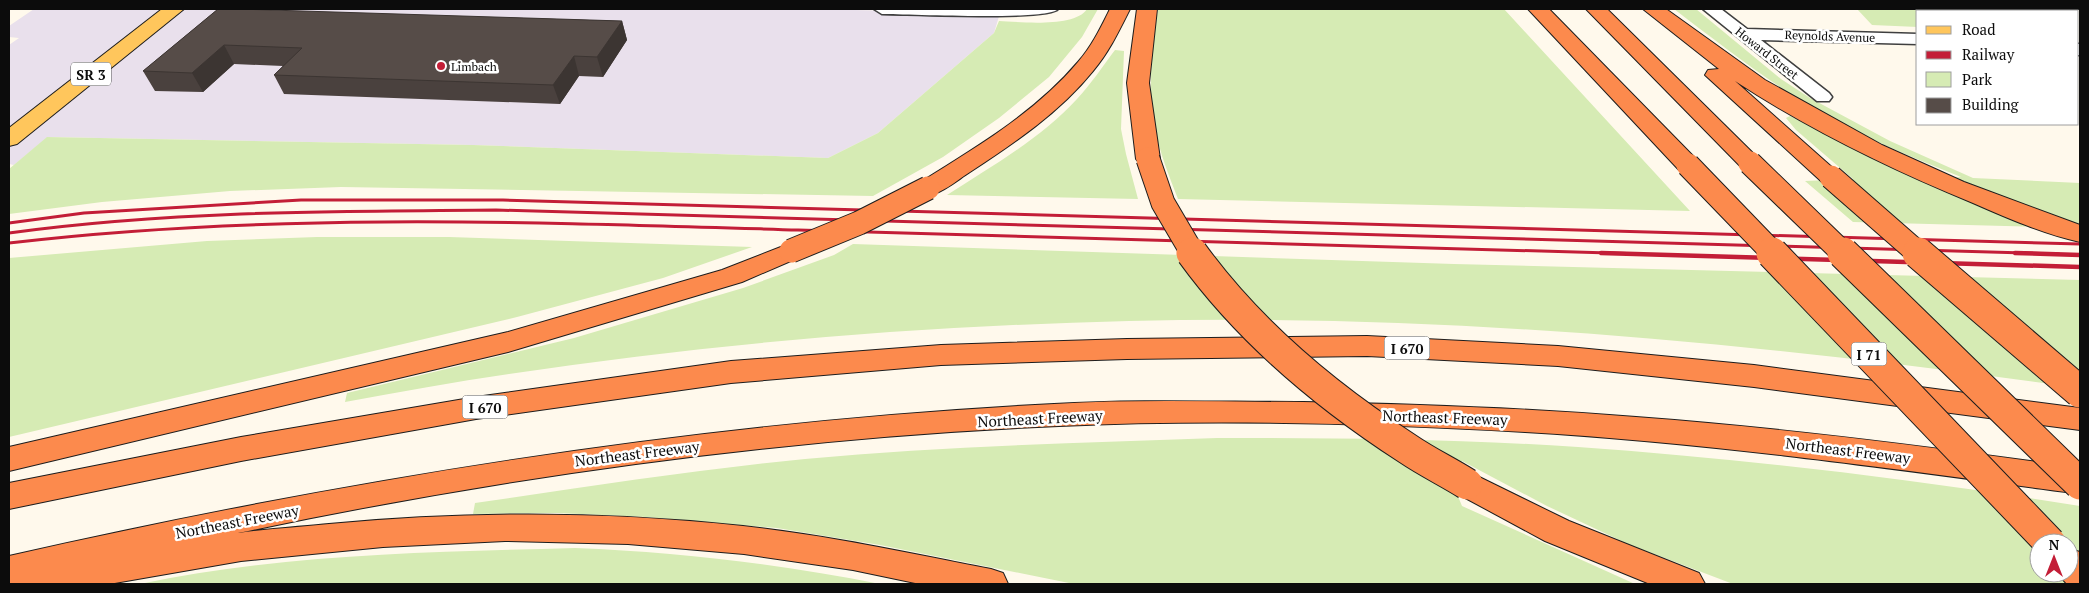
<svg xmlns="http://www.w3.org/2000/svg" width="2089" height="593" font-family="'PT Serif',serif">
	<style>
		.industrial { fill: #e9e0ec }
		.green { fill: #d6ebb4; fill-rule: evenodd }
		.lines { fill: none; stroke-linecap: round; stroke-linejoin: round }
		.street-casing { stroke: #3f3f3f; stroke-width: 3 }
		.primary-casing { stroke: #1d1d1d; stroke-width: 2 }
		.highway-casing { stroke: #1d1d1d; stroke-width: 2 }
		.street { fill: #fff; fill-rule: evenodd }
		.primary { fill: #ffc65c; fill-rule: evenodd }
		.highway { fill: #fc8a4d; fill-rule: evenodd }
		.rail-far1 { stroke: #c31e37; stroke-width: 3 }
		.rail { stroke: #c31e37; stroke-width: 4.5 }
		.highway-bridge-far1-casing { stroke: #1d1d1d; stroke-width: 25; stroke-linecap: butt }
		.highway-bridge-casing { stroke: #1d1d1d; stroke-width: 33; stroke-linecap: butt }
		.highway-bridge-far1 { stroke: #fc8a4d; stroke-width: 23 }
		.highway-bridge { stroke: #fc8a4d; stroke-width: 31 }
		.wall { fill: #4a413e }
		.shaded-wall { fill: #3c3532 }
		.building { fill: #564c48; stroke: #3c3532 }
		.poi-dot { fill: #c31e37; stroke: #fff; stroke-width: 2 }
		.labels { text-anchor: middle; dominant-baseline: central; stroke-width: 5; stroke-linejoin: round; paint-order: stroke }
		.far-street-label { font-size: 12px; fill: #0c0c0c; stroke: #fff }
		.far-poi-label { font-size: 12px; fill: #0c0c0c; stroke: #fff; text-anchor: start }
		.shield { fill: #fff; stroke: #555; stroke-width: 1 }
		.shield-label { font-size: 14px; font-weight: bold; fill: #0c0c0c }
		.street-label { font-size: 15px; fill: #0c0c0c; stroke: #fff }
	</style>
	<rect width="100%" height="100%" fill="#fff9ec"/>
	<path class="industrial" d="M34,9H806L1000,13L994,33L878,133L828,158L473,145L48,137L14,165L9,164V45L19,38L9,37V26Z"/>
	<path class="green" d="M1087,9H1098L1082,37L1049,77L999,118L943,157L873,196L341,187L230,191L102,202L9,214V169L47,137L473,145L828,158L878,133L994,33L999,21C1020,22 1075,28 1087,9Z
		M1158,9H1504L1690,211L1178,199C1169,176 1160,153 1155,129C1147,91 1152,47 1158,9Z
		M1674,9H1696L1781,79L1810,98L1890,141L1973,178L2080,183V228L1853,222L1805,181L1853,179L1796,130L1786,118L1790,116L1918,180L1961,177C1912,157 1862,137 1816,110C1766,80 1720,44 1674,9Z
		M1857,9H2026L2029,11H1918V27L1872,25Z
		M1115,50L1124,51L1121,129L1126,154L1138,199L947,195C992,166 1040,139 1077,99C1091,84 1103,66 1115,50Z
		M317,237H449L752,247L663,278L517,317L9,437V258L207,241Z
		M853,244L1454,264L2080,280V388C1766,344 1447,313 1129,321C922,326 714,343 509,374C454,382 400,392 345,402L347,393L574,338L743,288L834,255Z
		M1217,438C1337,438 1458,439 1578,447C1746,459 1914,479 2080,506V584H1733L1628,544L1547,506L1462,461L1452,482L1462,506L1635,584H1074L880,545L777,528L646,517L557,513L473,514L475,503C585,487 695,470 805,459C942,446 1080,443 1217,438ZM2039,543H2069V573H2039Z
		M575,548C678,552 779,564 880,584H140C282,554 430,552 575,548Z"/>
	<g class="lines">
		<defs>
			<path id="street" d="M874,9H1058C1050,21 905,14 882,14Z
				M1703,9H1721L1747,29L1918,34V44L1761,40L1829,93L1832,97L1829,101H1817Z
				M2078,44H2080V55H2078Z"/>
			<path id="primary" d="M162,9H184L17,144L9,146V128Z"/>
			<path id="highway" d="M1110,9H1130C1119,31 1109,52 1093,71C1059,113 1014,143 970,172C959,179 946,190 934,194C929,196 925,195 919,193L916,188L919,183C975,148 1035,113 1078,62C1092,46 1101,27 1110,9Z
				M1137,9H1157L1149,83L1160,159L1156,164L1148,166L1140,164L1136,159L1127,83Z
				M1528,9H1549L1697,160L1700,165L1697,170L1688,172L1679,170Z
				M1586,9H1607L1758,158L1762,163L1758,168L1750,170L1742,168Z
				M1643,9H1666L1765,80L1882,145L1964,182L2080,225V242C2044,234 2007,218 1973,203C1890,169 1810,130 1735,81L1843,177L1840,182L1831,184L1822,182L1705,75L1708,70L1719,69Z
				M791,243L800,245L804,251L800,257L742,282L508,352L9,471V447L508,332L722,270Z
				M1367,336L1558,346L1754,365L2080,408V430L1754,387L1558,366L1367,356L1127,359L941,365L731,383L476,419L241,461L9,509V483L241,437L476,397L731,361L941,345L1127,339Z
				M1303,402C1414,404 1525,408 1636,417C1785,428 1933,447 2080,468V494C1895,469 1711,443 1525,432C1370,423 1214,419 1059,426C784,438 507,476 238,533C268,529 299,527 329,524C467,511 605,511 743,526C827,535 909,553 991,569L1003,573L1008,584H920L853,570L744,554L628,544L505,541L383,547L241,561L109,584H9V556C353,478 701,422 1054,404C1137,399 1220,402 1303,402Z
				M1467,471L1569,521L1699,573L1705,584H1650L1545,541L1456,493L1451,484L1456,475Z
				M2069,549L2080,552V584H2067L2057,573H2069Z"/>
		</defs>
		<use href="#street" class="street-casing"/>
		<use href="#primary" class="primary-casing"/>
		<use href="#highway" class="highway-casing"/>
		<use href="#street" class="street"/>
		<use href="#primary" class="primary"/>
		<use href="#highway" class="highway"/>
		<path class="rail-far1" d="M9,223L84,213L301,200H503L2080,244
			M9,233C170,211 333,211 496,210L2059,254
			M9,243C271,212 534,222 798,230C1080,238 1362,246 1644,254"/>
		<path class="rail" d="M1601,253L2080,267
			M2015,253L2080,255"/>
		<defs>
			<path id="highway-bridge-far1" d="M1148,159L1163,203L1193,254
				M1750,163L1844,254
				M1688,165L1774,254
				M1831,177L1919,254
				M791,251L859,223L928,188"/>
			<path id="highway-bridge" d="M1192,253C1250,333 1326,396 1408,449C1427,462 1448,472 1467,484
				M1772,253L2050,543
				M1843,253L2080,484
				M1918,253L2080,392"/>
		</defs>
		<use href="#highway-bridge-far1" class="highway-bridge-far1-casing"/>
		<use href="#highway-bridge" class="highway-bridge-casing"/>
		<use href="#highway-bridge-far1" class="highway-bridge-far1"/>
		<use href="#highway-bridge" class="highway-bridge"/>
	</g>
	<path class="wall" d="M218,9L622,21L627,40L603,77L579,76L560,104L284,94L274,75L283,66L234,64L203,92L155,91L143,71Z"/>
	<path class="shaded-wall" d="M622,21L627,40L603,77L597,57Z
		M224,45L234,64L203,92L192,73Z
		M574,56L579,76L560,104L553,85Z"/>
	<path class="building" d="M218,9H238L622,21L597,57L574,56L553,85L274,75L302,48L224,45L192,73L143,71Z"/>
	<circle class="poi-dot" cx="441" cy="66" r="5"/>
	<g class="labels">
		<g class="far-street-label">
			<text transform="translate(1830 36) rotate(2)">Reynolds Avenue</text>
			<text transform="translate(1767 53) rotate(38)">Howard Street</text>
		</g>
		<g class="far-poi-label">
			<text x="451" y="66">Limbach</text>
		</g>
		<g class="shield">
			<rect x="71" y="62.5" width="40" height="23" rx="4"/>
			<rect x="1384.5" y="336.5" width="45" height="23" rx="4"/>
			<rect x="1851.5" y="342.5" width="35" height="23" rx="4"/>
			<rect x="462.5" y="395.5" width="45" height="23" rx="4"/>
		</g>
		<g class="shield-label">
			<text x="91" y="74">SR 3</text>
			<text x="1407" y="348">I 670</text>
			<text x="1869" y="354">I 71</text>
			<text x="485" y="407">I 670</text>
		</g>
		<g class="street-label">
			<text transform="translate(1445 417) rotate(2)">Northeast Freeway</text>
			<text transform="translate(1040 418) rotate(-3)">Northeast Freeway</text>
			<text transform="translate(1848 450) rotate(7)">Northeast Freeway</text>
			<text transform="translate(637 453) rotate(-7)">Northeast Freeway</text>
			<text transform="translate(237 521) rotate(-11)">Northeast Freeway</text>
		</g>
	</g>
	<rect width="2089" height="593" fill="none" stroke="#0c0c0c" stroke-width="20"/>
	<rect x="1916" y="10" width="162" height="115" fill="#ffffff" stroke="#9e9e9e"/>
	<rect x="1926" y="26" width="25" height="8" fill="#ffc65c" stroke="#9e9e9e"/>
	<text x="1962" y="35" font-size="15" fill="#0c0c0c">Road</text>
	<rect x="1926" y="51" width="25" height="8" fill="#c31e37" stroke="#9e9e9e"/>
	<text x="1962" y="60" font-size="15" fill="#0c0c0c">Railway</text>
	<rect x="1926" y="72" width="25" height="15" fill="#d6ebb4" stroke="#9e9e9e"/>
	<text x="1962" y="85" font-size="15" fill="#0c0c0c">Park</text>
	<rect x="1926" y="98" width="25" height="15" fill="#564c48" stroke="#9e9e9e"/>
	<text x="1962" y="110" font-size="15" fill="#0c0c0c">Building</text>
	<g transform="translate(2054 558)"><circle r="24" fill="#ffffff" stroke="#9e9e9e"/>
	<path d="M0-4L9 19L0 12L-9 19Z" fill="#c31e37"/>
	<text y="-8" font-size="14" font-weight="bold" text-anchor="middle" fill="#0c0c0c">N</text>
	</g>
</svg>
